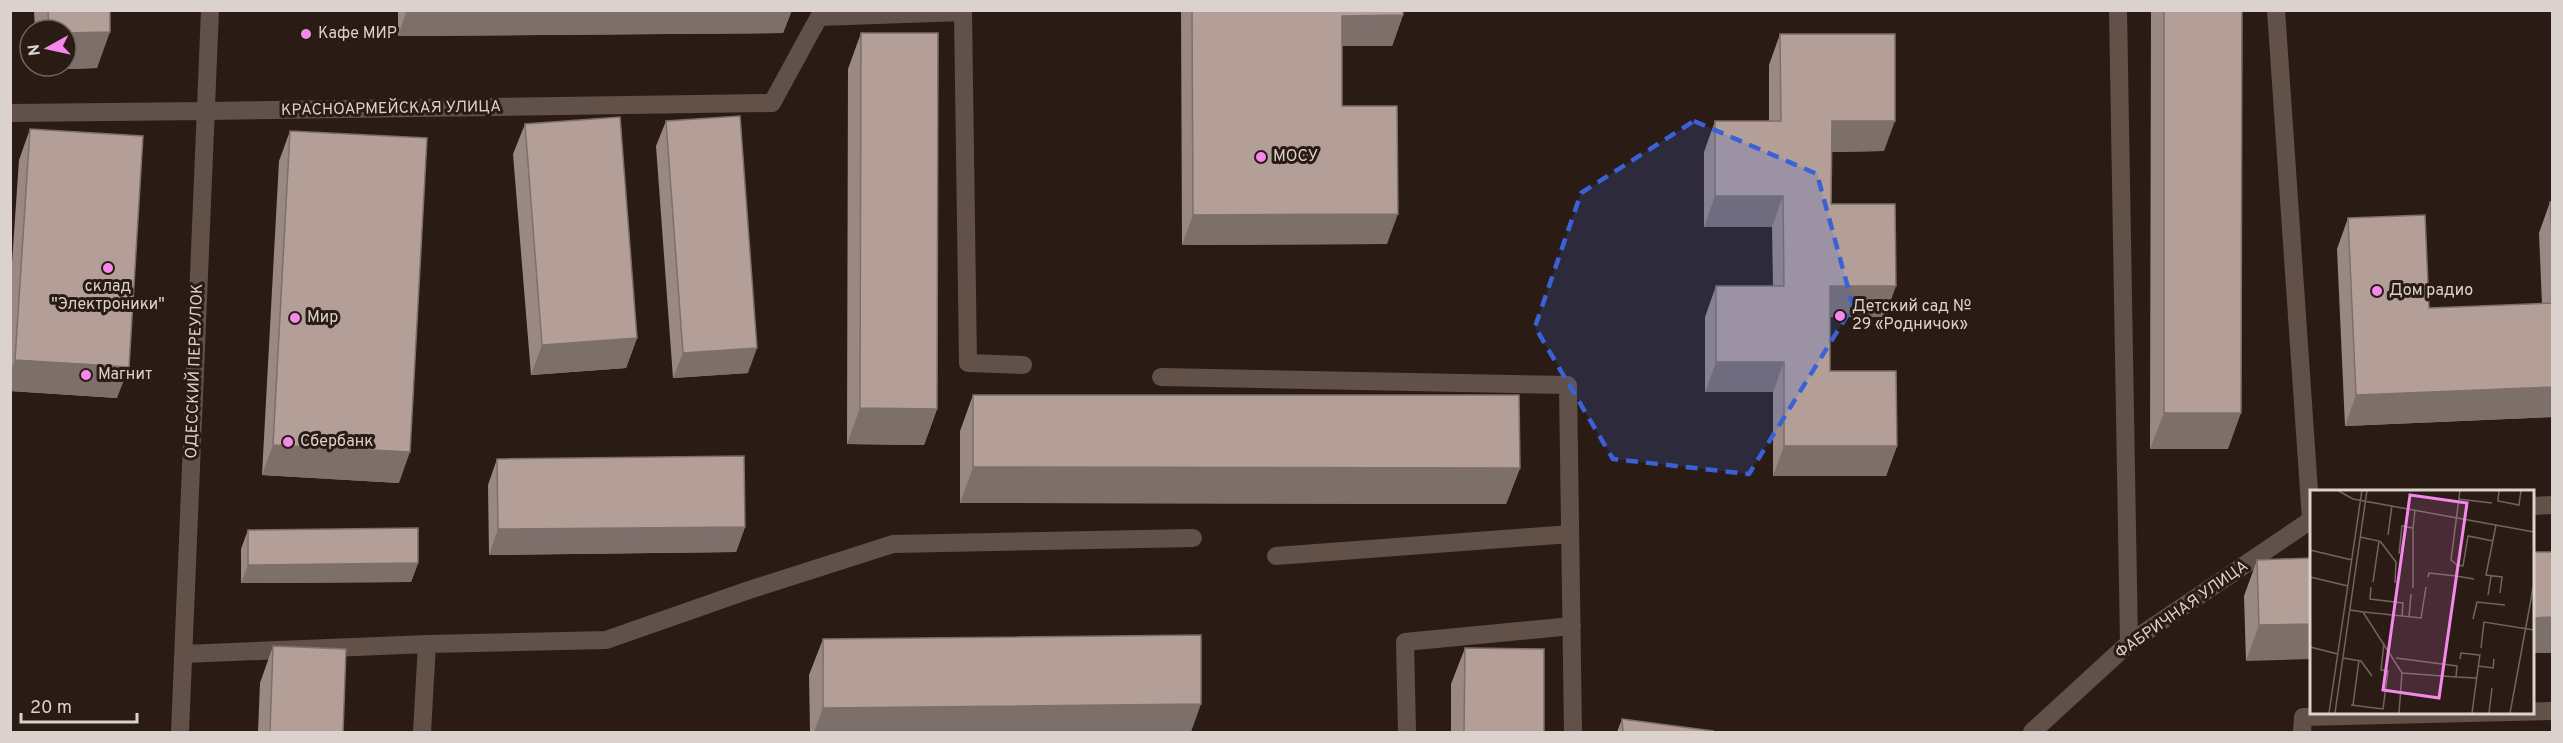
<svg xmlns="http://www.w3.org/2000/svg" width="2563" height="743" font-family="Overpass,sans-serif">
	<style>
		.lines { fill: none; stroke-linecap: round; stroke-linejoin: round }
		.lane { stroke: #625149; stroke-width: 18 }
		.street { stroke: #625149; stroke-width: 18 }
		.secondary { stroke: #625149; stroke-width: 18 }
		.wall { fill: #9a8982 }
		.shaded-wall { fill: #7d6f6a }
		.building { fill: #b39f97; stroke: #7d6f6a; stroke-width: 1.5 }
		.marked { fill: #3a62d6; fill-opacity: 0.2; stroke: #3a62d6; stroke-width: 4.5; stroke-dasharray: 12 8; stroke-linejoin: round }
		.poi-dot { fill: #f688ec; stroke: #2a1c15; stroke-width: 2 }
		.labels { text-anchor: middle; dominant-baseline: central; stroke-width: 6; stroke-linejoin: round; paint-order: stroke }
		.poi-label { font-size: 16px; fill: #dcd2cd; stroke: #2a1c15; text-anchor: start }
		.street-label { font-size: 16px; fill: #dcd2cd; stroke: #2a1c15 }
		.inset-road { fill: none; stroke: #71655f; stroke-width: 1.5 }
		.view { fill: #f688ec; fill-opacity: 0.15; stroke: #f688ec; stroke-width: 3 }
		.inset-edge { fill: none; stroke: #dcd2cd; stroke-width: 3 }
	</style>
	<rect width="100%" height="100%" fill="#2a1c15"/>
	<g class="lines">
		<path class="lane" d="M2118,10L2129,643
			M2276,10L2311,520
			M772,103L819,17L963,12L968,363L1023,365
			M1161,377L1568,385L1573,732
			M1276,556L1570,534
			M427,644L606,640L749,590L893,544L1193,538
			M184,654L427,644L422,732
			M1407,732L1405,642L1572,626
			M2302,732L2303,717L2552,711"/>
		<path class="street" d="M206,111L772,103"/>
		<path class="secondary" d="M10,113L206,111
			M2532,506L2552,505
			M180,732L210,10
			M2032,732L2129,643L2311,520"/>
	</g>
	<path class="wall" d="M34,10H110L97,68L36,70L35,66H66V30H35Z
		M398,10H792L783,33L398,36Z
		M1181,10H1403V15L1392,46H1342V106L1387,244L1182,245Z
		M2151,10H2242L2228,449H2150Z
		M861,33L937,409L924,445L847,444L848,69Z
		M1780,34L1884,151L1832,152L1831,204L1885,317H1830V371L1897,446L1886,476H1773V392H1705V317L1716,286H1773L1772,227H1704V152L1715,121H1769V65Z
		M666,121L748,373L673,378L656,146Z
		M525,124L637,338L626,368L531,375L513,154Z
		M30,129L117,398L10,391V292L19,160Z
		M290,131L399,483L262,475L279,161Z
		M2550,202H2553V417L2345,426L2337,249L2348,218L2429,308L2542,304L2539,233Z
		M973,395L1520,468L1506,504L960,503V431Z
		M497,459L745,527L736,552L489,555L488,485Z
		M248,530L418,563L411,582L241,583V549Z
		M2311,558L2246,661L2244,596L2257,560Z
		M823,639L1191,732H810L809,675Z
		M273,646L343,732H258L260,683Z
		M1465,648L1544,732H1451V684Z
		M1622,719L1714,732H1617Z"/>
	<path class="shaded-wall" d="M407,10H792L783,33L398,36Z
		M1403,15L1392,46H1330L1342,16Z
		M110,32L97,68L36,70L37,66H66V33Z
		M1832,121H1895L1884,151L1820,152Z
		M1715,196H1783L1772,227H1704Z
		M1398,214L1387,244L1182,245L1193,215Z
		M1830,286H1896L1885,317H1819Z
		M637,338L626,368L531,375L542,345Z
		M757,348L748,373L673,378L683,353Z
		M15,360L129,367L117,398L10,391V373Z
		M1716,362H1784L1773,392H1705Z
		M2553,387V417L2345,426L2356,395Z
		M860,408L937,409L924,445L847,444Z
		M2164,413H2241L2228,449H2150Z
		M273,445L410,452L399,483L262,475Z
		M1784,446H1897L1886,476H1773Z
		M973,467L1520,468L1506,504L960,503Z
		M745,527L736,552L489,555L498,529Z
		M418,563L411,582L241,583L248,565Z
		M2553,617V653H2532V618Z
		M2311,624V659L2246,661L2259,625Z
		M1201,704L1191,732H814L823,708Z"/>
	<path class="building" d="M48,10H110V32L66,33V30H49Z
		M1192,10H1403V15L1342,16V106H1397L1398,214L1193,215Z
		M2164,10H2242L2241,413H2164Z
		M861,33H938L937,409L860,408Z
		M1780,34H1895V121H1832L1831,204H1895L1896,286H1830V371H1896L1897,446H1784V362H1716V286H1784L1783,196H1715V121H1781Z
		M740,116L757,348L683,353L666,121Z
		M620,117L637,338L542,345L525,124Z
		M30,129L143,136L129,367L15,360Z
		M290,131L427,138L410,452L273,445Z
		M2550,202H2553V257Z
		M2425,215L2429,308L2553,303V387L2356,395L2348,218Z
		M973,395H1519L1520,468L973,467Z
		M744,456L745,527L498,529L497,459Z
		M418,528V563L248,565V530Z
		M2532,552H2553V617L2532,618Z
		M2311,558V624L2259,625L2257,560Z
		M1201,635V704L823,708V639Z
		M273,646L346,649L343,732H270Z
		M1465,648L1544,649V732H1464Z
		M1622,719L1713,731L1714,732H1623Z"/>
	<path class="marked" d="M1694,121L1817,174L1853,306L1749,474L1613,459L1535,327L1581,193Z"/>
	<g class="poi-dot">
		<circle cx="306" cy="34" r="6"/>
		<circle cx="1261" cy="157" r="6"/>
		<circle cx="108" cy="268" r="6"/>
		<circle cx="2377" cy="291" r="6"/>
		<circle cx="1840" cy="316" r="6"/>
		<circle cx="295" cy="318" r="6"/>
		<circle cx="86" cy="375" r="6"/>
		<circle cx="288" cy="442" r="6"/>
	</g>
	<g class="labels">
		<g class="poi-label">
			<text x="318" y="34">Кафе МИР</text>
			<text x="1273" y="157">МОСУ</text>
			<text x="108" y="287" text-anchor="middle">склад<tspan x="108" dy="18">"Электроники"</tspan></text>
			<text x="2389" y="291">Дом радио</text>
			<text x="1852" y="307">Детский сад №<tspan x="1852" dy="18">29 «Родничок»</tspan></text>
			<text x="307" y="318">Мир</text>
			<text x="98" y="375">Магнит</text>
			<text x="300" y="442">Сбербанк</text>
		</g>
		<g class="street-label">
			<text transform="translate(391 109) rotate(-1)">КРАСНОАРМЕЙСКАЯ УЛИЦА</text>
			<text transform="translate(195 371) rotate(-88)">ОДЕССКИЙ ПЕРЕУЛОК</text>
			<text transform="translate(2182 610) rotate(-35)">ФАБРИЧНАЯ УЛИЦА</text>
		</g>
	</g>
	<g transform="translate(2310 490)">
		<rect width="224" height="224" fill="#2a1c15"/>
		<path class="inset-road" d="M27,0L43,9L224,42M189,0L188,11L209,15L211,0M148,9L182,13M186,35L176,85L192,87L190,103M78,45L82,15M50,47L69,51L63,92M70,51L86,72L85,93M0,60L42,70M89,64L92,36L103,38L105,20M147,75L153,76L158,46L183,51M146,86L164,89M0,87L38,96M118,87L119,83L146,86L147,75L141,70L150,0M61,97L60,109L93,113L92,126M103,98V38M178,105L181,86M40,120L53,122L92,183L89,223M54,122L111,128L116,97M99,127L101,104M163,129L167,112L195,115M0,157L28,164M171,158L174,132L224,140M33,168L51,171L62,186M86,168L147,176L146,187L166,188M150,169L151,163L169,165M168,176L183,178L184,169M92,183L146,187M41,215L73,219L78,181L71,180L74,153M43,215L49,170M19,223L52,0M25,223L57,0M162,223L170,164M179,223L182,198M200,223L224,93"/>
		<path class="view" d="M100,5L157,13L129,208L73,200Z"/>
		<rect width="224" height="224" class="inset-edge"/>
	</g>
	<rect width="2563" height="743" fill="none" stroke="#dcd2cd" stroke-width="24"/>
	<g transform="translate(48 48) rotate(262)"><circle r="28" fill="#2a1c15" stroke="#71655f" stroke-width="1.5"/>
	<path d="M0-4.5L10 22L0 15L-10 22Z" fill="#f688ec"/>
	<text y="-9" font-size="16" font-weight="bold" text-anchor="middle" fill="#dcd2cd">N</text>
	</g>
	<path d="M21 713v9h116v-9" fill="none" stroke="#dcd2cd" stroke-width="3"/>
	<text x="30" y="713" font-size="18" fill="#dcd2cd" stroke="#2a1c15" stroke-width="4.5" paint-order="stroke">20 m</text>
</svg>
